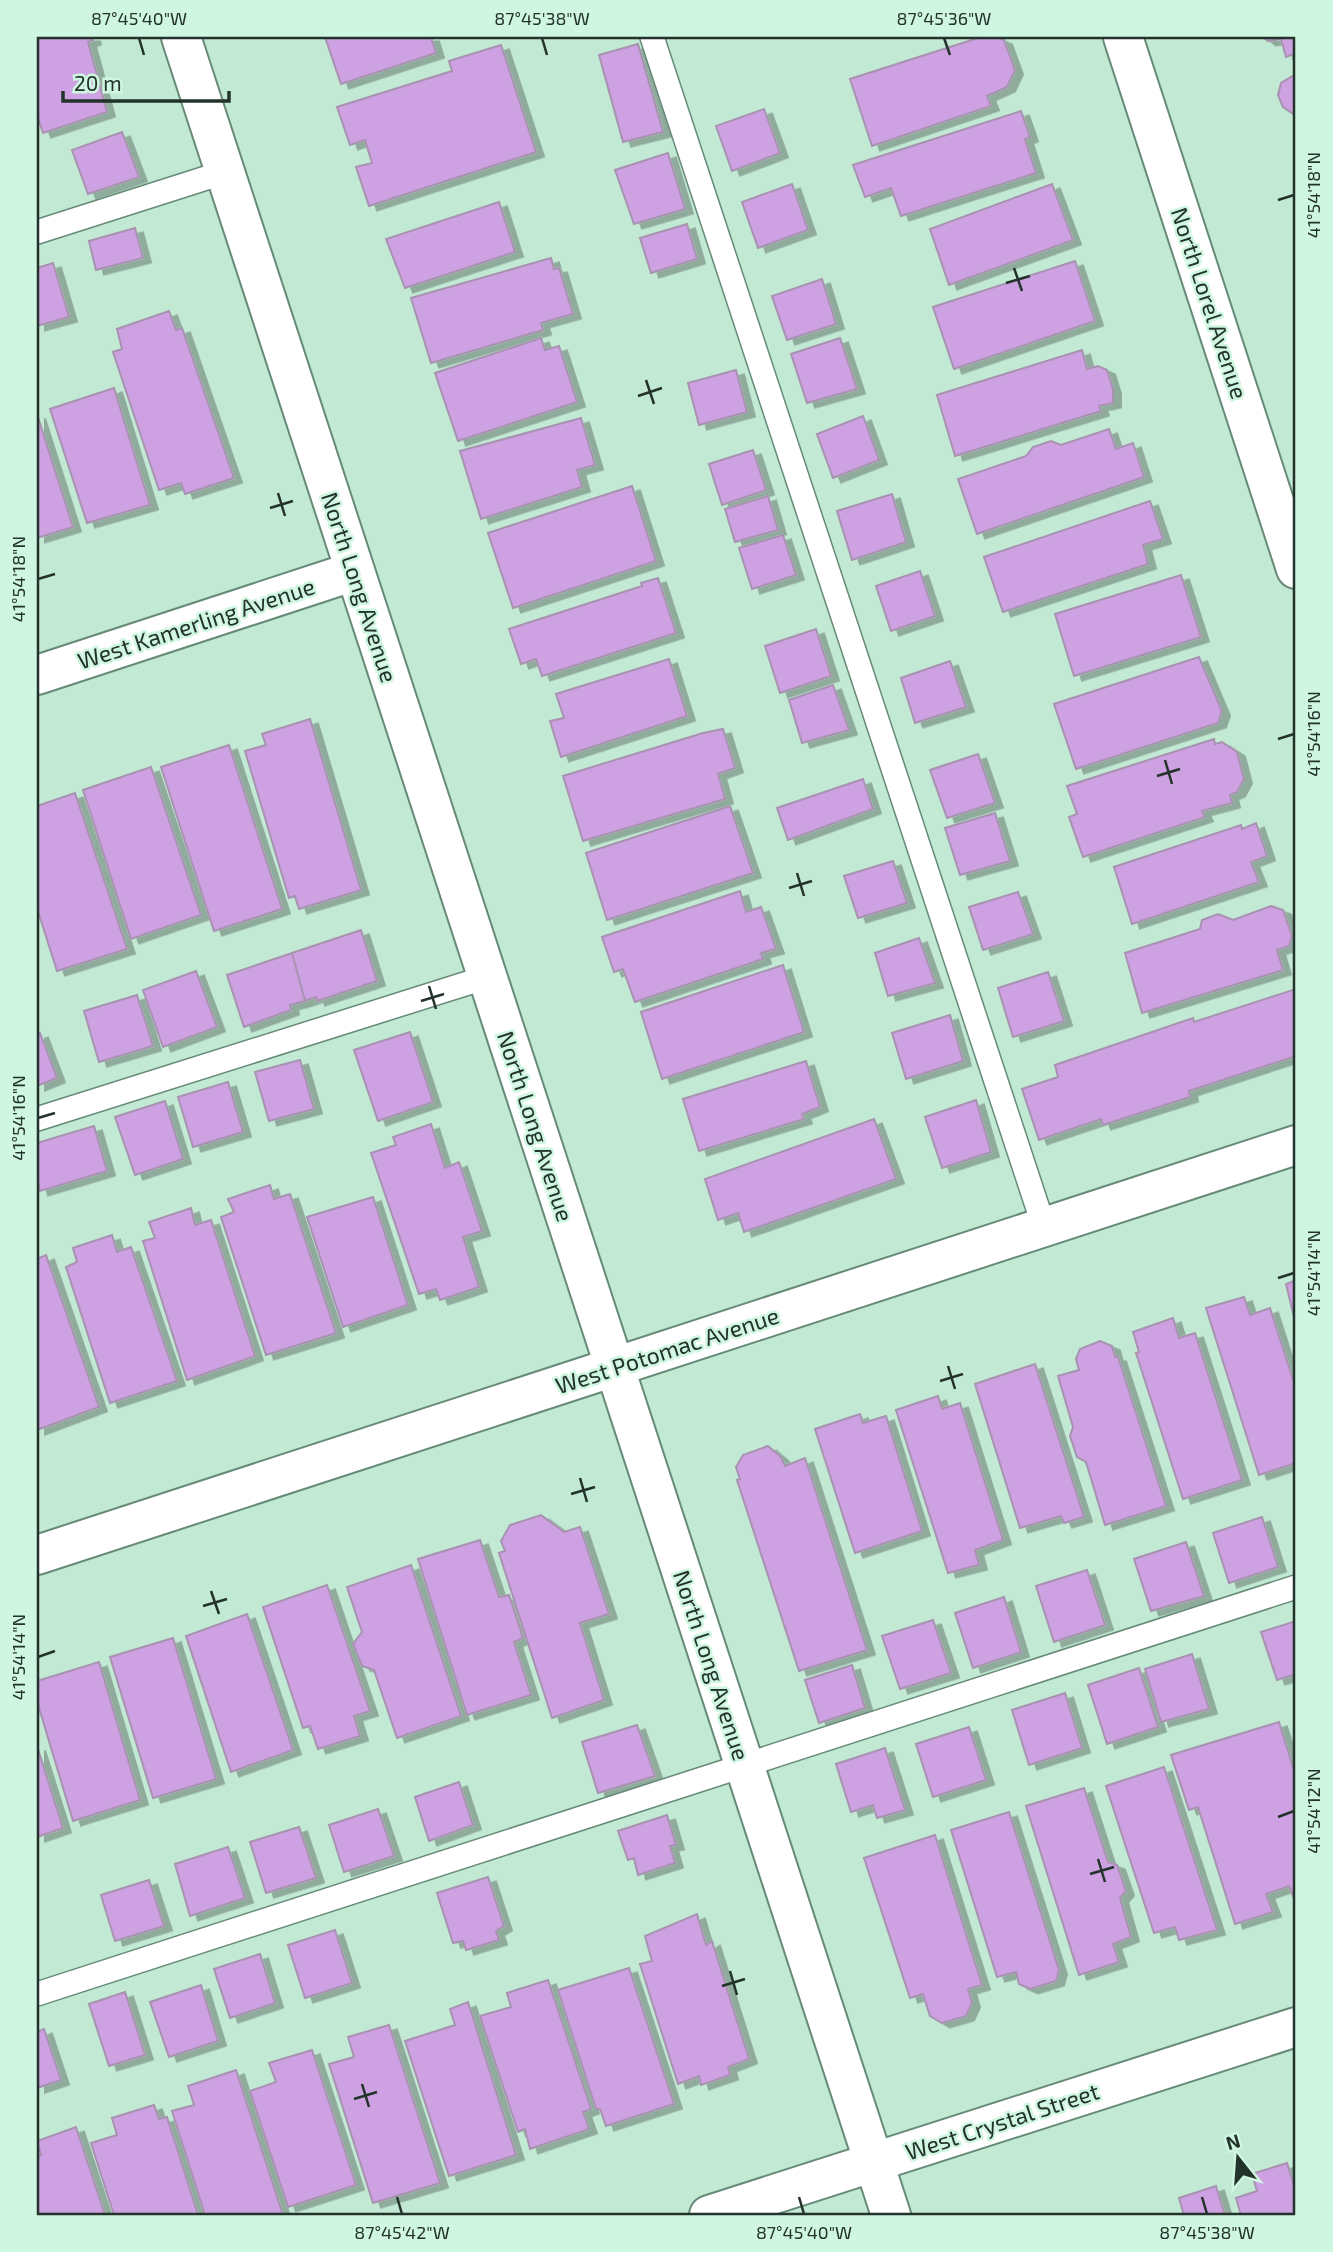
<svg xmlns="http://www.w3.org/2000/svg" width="1333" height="2252" font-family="'Exo 2',sans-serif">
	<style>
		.building { fill: #cea1e2; stroke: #a792b0; stroke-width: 2; filter: url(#shadow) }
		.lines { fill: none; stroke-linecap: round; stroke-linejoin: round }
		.lane-casing { stroke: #668a77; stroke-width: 26 }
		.street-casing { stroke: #668a77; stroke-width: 42 }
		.lane { stroke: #fff; stroke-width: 23 }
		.street { stroke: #fff; stroke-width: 38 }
		.ticks { fill: none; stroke: #23322a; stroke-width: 2.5 }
		.labels { text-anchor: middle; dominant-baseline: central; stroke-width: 5; stroke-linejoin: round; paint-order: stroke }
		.street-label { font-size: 23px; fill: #23322a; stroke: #cff6e1 }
		.neatline { fill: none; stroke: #23322a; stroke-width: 2.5 }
		.ticks-label { font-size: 18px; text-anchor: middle; fill: #23322a }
	</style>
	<defs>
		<filter id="shadow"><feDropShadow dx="8" dy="4.5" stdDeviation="0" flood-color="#0004"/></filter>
	</defs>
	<rect width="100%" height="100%" fill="#c2e9d4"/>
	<path class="building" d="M37,37H92L93,40L88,42L107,112L43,133L37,115Z
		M325,37H431L436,53L341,84Z
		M981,37H997L1004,40L1015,70L1007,87L987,96L991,106L872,146L850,79Z
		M1263,37H1296V53L1286,57L1281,39L1268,41Z
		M638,44L663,132L623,142L599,55Z
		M501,45L536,152L369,206L356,167L372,163L365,140L350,145L337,107L452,71L449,61Z
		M1296,74V115H1295L1283,107L1278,95L1281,83Z
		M764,109L780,153L732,171L716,126Z
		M1021,111L1030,137L1025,139L1036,173L901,216L891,188L865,197L853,165Z
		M122,132L139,177L88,194L72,150Z
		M668,153L685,209L634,224L615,170Z
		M792,184L808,230L758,248L742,202Z
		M1052,184L1073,240L949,285L930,229Z
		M499,202L515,252L405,288L386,239Z
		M687,224L697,259L651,273L640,238Z
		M135,228L143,258L96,270L89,241Z
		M551,258L554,269L559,268L573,314L541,323L543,330L431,363L411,298Z
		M1075,261L1095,321L954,369L933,307Z
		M53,263L69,317L37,326V268Z
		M822,279L836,324L787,340L772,296Z
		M169,311L176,330L182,328L234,478L185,494L181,483L159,490L113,352L122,349L117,329Z
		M541,338L545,350L559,346L577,402L458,441L435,373Z
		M840,338L857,389L807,403L791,354Z
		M1082,350L1087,369L1098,366L1107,370L1113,389V403L1099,406L1101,411L955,456L937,395Z
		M736,370L747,412L699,425L688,383Z
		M114,388L150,505L87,523L50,409Z
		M37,414L73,527L37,538Z
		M863,416L879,460L833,478L817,434Z
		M581,418L595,465L577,470L582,487L481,519L460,451Z
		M1109,429L1116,449L1133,443L1144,477L977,534L958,479L1026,456L1033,447L1051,441L1061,445Z
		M753,450L766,490L722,505L709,464Z
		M632,486L656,561L513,608L488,533Z
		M892,494L906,542L852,560L837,511Z
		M768,496L778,530L735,542L725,509Z
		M1150,501L1163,539L1143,545L1148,564L1003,612L984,557Z
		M783,535L796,575L752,589L739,548Z
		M920,571L935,616L891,631L876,586Z
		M1181,575L1201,637L1074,676L1055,614Z
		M658,578L676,633L542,676L536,659L521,664L509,629L642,586L641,583Z
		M816,629L831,676L780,693L765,646Z
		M1199,657L1222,711L1218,723L1076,769L1054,704Z
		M669,659L687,716L561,757L550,721L564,718L556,694Z
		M950,661L966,707L915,723L901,678Z
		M833,685L849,730L802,743L789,700Z
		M310,719L361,890L299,909L295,896L289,898L245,751L266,745L262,734Z
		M723,729L735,768L718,774L725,799L583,841L563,776L703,733Z
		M1214,739L1215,744L1222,742L1237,752L1244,779L1237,792L1230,795L1232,803L1202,811L1205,817L1083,857L1069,817L1077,814L1067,786Z
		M229,745L282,909L214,931L161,767Z
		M978,754L995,803L947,818L930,770Z
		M151,767L201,915L131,939L83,790Z
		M863,779L873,809L788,840L777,808Z
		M75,793L127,949L57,971L37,908V806Z
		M730,806L753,873L607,920L586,853Z
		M995,813L1010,861L960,875L945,828Z
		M1256,823L1267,856L1251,862L1259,882L1132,924L1114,867L1241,825L1242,829Z
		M893,861L907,903L858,918L844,876Z
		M740,891L746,912L761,907L776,949L761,953L763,959L635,1002L623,969L614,972L602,937Z
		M1018,892L1033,934L983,950L969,907Z
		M1271,906L1283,910L1292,936L1289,946L1277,950L1283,970L1142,1013L1125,953L1200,929L1202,920L1218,914L1233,920Z
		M361,930L377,981L317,1001L316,997L305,1001L292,953Z
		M919,938L935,983L888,996L875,953Z
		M292,953L305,1001L290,1005L291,1010L244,1027L227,975Z
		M783,965L804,1032L662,1079L641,1012Z
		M196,971L217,1027L163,1047L143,990Z
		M1048,972L1064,1021L1013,1037L998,988Z
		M1296,989V1056L1189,1091L1190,1097L1103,1125L1101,1119L1039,1140L1022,1089L1058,1077L1055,1065L1193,1018L1194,1022Z
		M137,995L153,1046L99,1062L84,1011Z
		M950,1015L963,1061L906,1079L892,1033Z
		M410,1032L433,1102L378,1121L354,1050Z
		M40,1033L57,1078L37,1086V1034Z
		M300,1060L314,1109L269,1121L255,1072Z
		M806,1061L820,1107L802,1114L804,1119L699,1151L683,1099Z
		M228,1082L243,1132L193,1147L178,1097Z
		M976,1100L991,1152L942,1168L925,1117Z
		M165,1101L183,1159L135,1175L115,1117Z
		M874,1119L896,1179L744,1232L738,1213L718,1220L705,1179Z
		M431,1124L445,1168L459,1162L482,1231L463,1237L479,1287L440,1300L436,1289L419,1294L371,1153L396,1145L393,1137Z
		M94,1126L107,1171L40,1191L37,1179V1143Z
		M270,1185L274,1199L290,1194L336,1333L266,1355L221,1217L234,1212L228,1199Z
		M373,1197L408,1305L343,1327L307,1217Z
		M191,1208L195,1225L211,1220L255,1356L187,1380L143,1241L155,1238L149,1222Z
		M112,1235L117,1252L131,1247L177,1381L110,1403L66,1267L77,1262L73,1248Z
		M46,1255L99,1407L37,1430V1259Z
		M1296,1280V1325L1286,1284Z
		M1244,1297L1250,1315L1270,1308L1296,1389V1463L1259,1475L1206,1308Z
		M1173,1318L1179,1338L1195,1333L1242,1480L1183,1499L1136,1353L1139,1352L1133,1332Z
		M1100,1341L1112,1346L1115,1357H1118L1166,1506L1105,1525L1086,1462L1077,1457L1070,1436L1073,1427L1058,1376L1079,1370L1076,1359L1080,1349Z
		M1035,1364L1084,1517L1064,1523L1061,1516L1020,1528L975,1384Z
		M938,1396L942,1409L960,1403L1003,1540L975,1550L979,1565L948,1573L896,1410Z
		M860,1414L863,1423L886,1416L922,1531L855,1553L815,1429Z
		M768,1446L781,1457L785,1466L805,1458L867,1650L799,1671L737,1480L740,1479L736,1467L743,1455Z
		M541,1515L564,1532L580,1527L609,1614L580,1623L604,1700L552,1718L499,1553L505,1551L501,1541L510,1525Z
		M1262,1517L1278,1567L1229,1583L1213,1533Z
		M480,1540L499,1597L509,1595L523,1638L514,1642L531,1695L467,1715L418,1559Z
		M1186,1542L1204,1596L1151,1611L1134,1559Z
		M411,1565L461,1716L397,1738L374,1670L362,1666L353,1644L362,1632L347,1587Z
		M1087,1570L1105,1625L1054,1642L1036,1586Z
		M327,1585L370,1711L354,1716L360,1736L318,1749L310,1726L303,1728L263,1607Z
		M1004,1597L1021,1652L973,1668L955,1613Z
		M247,1614L293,1750L231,1772L186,1636Z
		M933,1620L951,1673L900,1689L882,1636Z
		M1296,1621V1674L1277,1680L1261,1632Z
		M173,1638L216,1779L153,1798L110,1657Z
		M1192,1654L1209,1709L1161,1722L1145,1669Z
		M99,1662L140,1800L73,1821L37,1701V1681Z
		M852,1665L865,1708L819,1723L805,1680Z
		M1139,1668L1158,1727L1107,1744L1088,1685Z
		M1065,1693L1082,1748L1029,1765L1012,1710Z
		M1279,1722L1296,1777V1904L1289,1886L1266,1894L1273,1912L1235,1924L1198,1807L1189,1810L1171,1755Z
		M637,1725L655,1776L598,1793L582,1742Z
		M969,1727L986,1780L933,1797L916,1744Z
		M37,1746L63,1828L37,1837Z
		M885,1748L905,1810L877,1818L873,1805L851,1812L836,1764Z
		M1164,1767L1217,1930L1179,1940L1175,1927L1154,1933L1106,1786Z
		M459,1782L473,1825L429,1841L415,1797Z
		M1084,1788L1108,1862L1117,1865L1126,1891L1120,1898L1131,1937L1113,1944L1119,1962L1079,1975L1026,1806Z
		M378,1809L394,1856L344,1872L329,1825Z
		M1009,1812L1059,1970L1056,1981L1030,1989L1019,1984L1016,1972L997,1977L951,1830Z
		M667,1815L676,1845L670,1846L675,1863L638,1875L634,1858L628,1860L618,1831Z
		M299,1827L316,1878L266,1893L250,1842Z
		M935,1835L982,1985L968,1989L972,2003L966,2016L942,2023L930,2016L923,1994L910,1998L864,1858Z
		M228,1847L245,1898L190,1916L175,1864Z
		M488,1877L504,1926L496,1931L499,1940L466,1950L463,1941L453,1943L437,1893Z
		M149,1880L164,1926L115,1941L101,1895Z
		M697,1914L706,1945L712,1941L749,2059L728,2067L730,2075L701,2085L699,2076L678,2084L640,1964L652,1961L645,1936Z
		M335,1930L352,1983L305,1998L288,1945Z
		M260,1954L275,2003L230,2018L214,1969Z
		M629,1968L674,2104L606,2126L600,2109H596L558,1990Z
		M548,1980L591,2109L583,2112L589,2129L530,2149L525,2129L518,2132L480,2016L511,2007L507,1993Z
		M201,1985L218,2041L169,2057L150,2002Z
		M125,1992L145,2055L109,2066L89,2004Z
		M468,2002L516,2155L449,2176L405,2041L455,2025L450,2009Z
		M389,2025L440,2183L373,2203L329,2064L354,2057L348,2037Z
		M44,2029L61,2080L37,2088V2032Z
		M312,2050L356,2185L288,2207L250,2091L276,2082L269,2063Z
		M236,2070L283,2215H205L172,2111L194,2105L188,2086Z
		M154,2105L159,2119L167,2117L198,2215H114L91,2143L117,2135L112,2118Z
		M76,2127L105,2215H37V2157L41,2155L37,2141Z
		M1287,2163L1296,2192V2215H1241L1236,2198L1257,2191L1252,2174Z
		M1216,2186L1225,2215H1184L1179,2198Z"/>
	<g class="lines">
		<defs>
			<path id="lane" d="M652,37L1044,1227
				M37,232L225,172
				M37,1119L487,977
				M37,1994L1296,1587"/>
			<path id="street" d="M181,37L891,2215
				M1123,37L1296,569
				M37,675L355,571
				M37,1555L1296,1145
				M709,2215L1296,2027"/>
		</defs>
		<use href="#lane" class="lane-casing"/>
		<use href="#street" class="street-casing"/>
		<use href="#lane" class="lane"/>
		<use href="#street" class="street"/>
	</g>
	<path class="ticks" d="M139,38L144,55M542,38L547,55M944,38L950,55M1278,200L1294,195M1014,268L1022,291M1006,283L1030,276M646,380L654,404M638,396L662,388M278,493L285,516M270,508L293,501M38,579L55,574M1278,739L1294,734M1165,760L1172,784M1157,776L1180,769M797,873L804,896M789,888L812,881M429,986L436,1009M421,1001L444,994M38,1118L55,1113M1278,1278L1294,1273M948,1366L955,1389M940,1381L963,1374M580,1478L587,1502M571,1494L595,1487M211,1591L219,1614M203,1606L227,1599M38,1657L55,1651M1278,1817L1294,1811M1098,1859L1105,1882M1090,1874L1114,1867M730,1971L737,1995M722,1986L745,1979M362,2084L369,2107M354,2099L377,2092M397,2197L402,2214M799,2197L804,2214M1202,2197L1207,2214"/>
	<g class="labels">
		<g class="street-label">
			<text transform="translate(1210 303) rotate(72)">North Lorel Avenue</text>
			<text transform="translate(360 587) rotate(72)">North Long Avenue</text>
			<text transform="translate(196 623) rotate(-18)">West Kamerling Avenue</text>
			<text transform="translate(536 1126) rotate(72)">North Long Avenue</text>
			<text transform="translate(667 1350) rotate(-18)">West Potomac Avenue</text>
			<text transform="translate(712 1665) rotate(72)">North Long Avenue</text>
			<text transform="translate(1002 2121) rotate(-18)">West Crystal Street</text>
		</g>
	</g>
	<rect width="1333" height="2252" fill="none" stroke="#cff6e1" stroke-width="77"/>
	<g transform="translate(1238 2158) rotate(343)" stroke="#cff6e1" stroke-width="5" paint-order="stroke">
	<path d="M0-5L12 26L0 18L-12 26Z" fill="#23322a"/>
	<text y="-10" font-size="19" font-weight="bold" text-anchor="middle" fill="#23322a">N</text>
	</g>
	<path d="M63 91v10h166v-10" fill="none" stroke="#23322a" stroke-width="3.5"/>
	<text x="74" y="91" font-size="21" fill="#23322a" stroke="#cff6e1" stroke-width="5" paint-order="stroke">20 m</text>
	<rect x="38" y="38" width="1256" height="2176" class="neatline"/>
	<g class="ticks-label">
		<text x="139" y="25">87°45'40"W</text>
		<text x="542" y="25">87°45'38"W</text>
		<text x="944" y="25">87°45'36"W</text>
		<text transform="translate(1314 195) rotate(-90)" y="6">41°54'18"N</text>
		<text transform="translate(19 579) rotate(-90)" y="6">41°54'18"N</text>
		<text transform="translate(1314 734) rotate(-90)" y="6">41°54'16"N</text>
		<text transform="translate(19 1118) rotate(-90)" y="6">41°54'16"N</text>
		<text transform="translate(1314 1273) rotate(-90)" y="6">41°54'14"N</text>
		<text transform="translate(19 1657) rotate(-90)" y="6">41°54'14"N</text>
		<text transform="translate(1314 1811) rotate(-90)" y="6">41°54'12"N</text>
		<text x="402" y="2239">87°45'42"W</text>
		<text x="804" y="2239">87°45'40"W</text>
		<text x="1207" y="2239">87°45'38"W</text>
	</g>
</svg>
